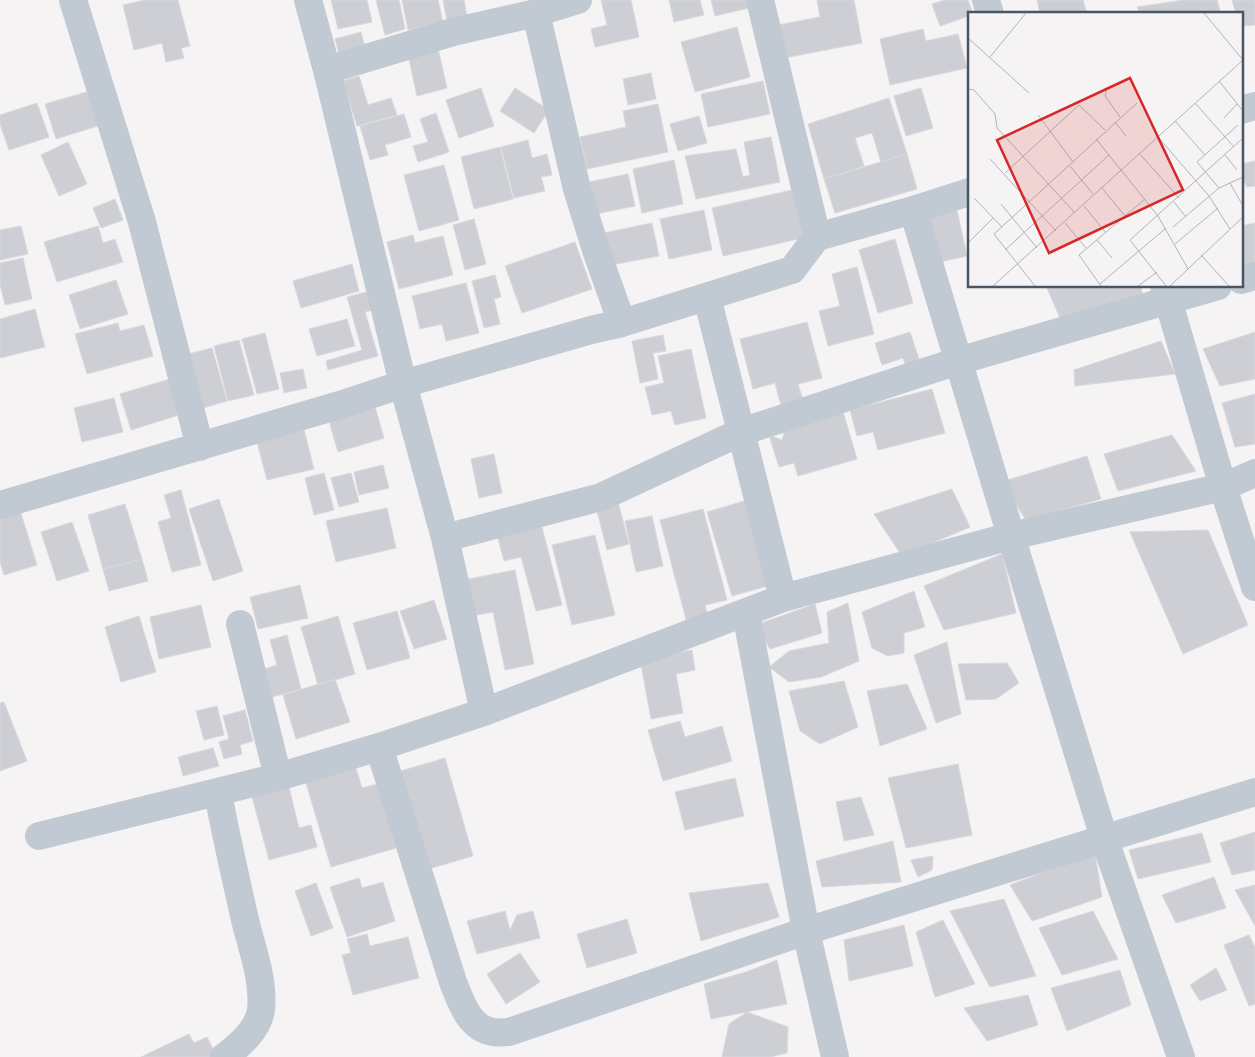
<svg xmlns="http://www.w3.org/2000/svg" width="1255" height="1057" font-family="Figtree,sans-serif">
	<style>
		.building { fill: #cdcfd5; stroke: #d7d9de }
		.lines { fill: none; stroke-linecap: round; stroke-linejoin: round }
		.street { stroke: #c1cad2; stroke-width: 28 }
		.inset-road { fill: none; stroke: #b1b4b9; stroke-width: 1 }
		.view { fill: #d62828; fill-opacity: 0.15; stroke: #d62828; stroke-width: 2.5 }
		.inset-edge { fill: none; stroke: #4a5661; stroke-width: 2.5 }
	</style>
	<rect width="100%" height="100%" fill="#f5f3f3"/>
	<path class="building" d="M145,0H178L190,46L181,48L184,58L166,62L162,43L134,50L123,5Z
		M331,0H367L372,22L338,29Z
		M376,0H399L405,29L385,35Z
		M402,0H438L443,22L408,30Z
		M443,0H464L467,16L447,21Z
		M601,0H631L639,37L595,47L591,29L607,25Z
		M669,0H700L704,15L674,22Z
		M711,0H747L749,8L715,16Z
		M817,0H854L862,43L784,58L778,25L820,17Z
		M945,0H968L973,14H969V16L940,26L932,4Z
		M1037,0H1083L1087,14H1040Z
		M1184,0H1217L1221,14H1140L1137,7Z
		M1232,0H1255V25L1241,26V14H1236Z
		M737,27L750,77L695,92L681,42Z
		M923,29L926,41L958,34L967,68L890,85L880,39Z
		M361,32L366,51L340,57L335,39Z
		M437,44L447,88L417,96L407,50Z
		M651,73L656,99L628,105L623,79Z
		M359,76L368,105L391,98L397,115L357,126L343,81Z
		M763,81L770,114L708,127L701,94Z
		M481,88L494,126L459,138L446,100Z
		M515,88L549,110L534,133L500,111Z
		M921,88L933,128L906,136L894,96Z
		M90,91L101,125L56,139L45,104Z
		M889,98L907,154L881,162L872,133L855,138L864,166L824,179L808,124Z
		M37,103L49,137L9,150L0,124V115Z
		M658,104L668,152L587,169L580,137L626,127L623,111Z
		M436,113L449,152L418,162L413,146L428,142L420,119Z
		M404,114L411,137L385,145L388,155L370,160L360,126Z
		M699,116L707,143L678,151L670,124Z
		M771,137L780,182L696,199L685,156L736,149L743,177L750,175L744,142Z
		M528,140L532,158L547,154L552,175L541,177L545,191L514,198L501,147Z
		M68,142L87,184L59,196L41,155Z
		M500,147L513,199L474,209L461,157Z
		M907,154L917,189L835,213L824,179Z
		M674,160L683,204L642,213L633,169Z
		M1255,161V186L1247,187L1241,175V164Z
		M444,165L459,220L419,231L404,175Z
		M628,174L635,206L591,215L584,183Z
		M792,190L803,238L723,256L712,208Z
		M115,199L123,220L101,228L93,208Z
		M704,210L712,250L669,259L660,219Z
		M957,210L967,256L935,263L925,217Z
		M474,219L486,264L465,270L453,225Z
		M652,223L659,256L611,265L604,233Z
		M1255,223V267L1241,270V226Z
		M21,226L28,254L0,260V230Z
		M98,226L103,243L115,239L123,262L57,282L44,242Z
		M413,235L415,243L443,236L453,275L399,289L387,242Z
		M895,239L913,303L878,313L859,250Z
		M575,242L592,289L522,313L505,266Z
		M23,258L32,299L5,305L0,284V263Z
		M352,264L359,291L301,308L293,281Z
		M857,267L874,334L828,346L819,311L840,306L832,274Z
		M495,275L501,297L494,299L500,324L484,328L472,281Z
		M116,280L128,314L80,329L69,295Z
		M466,283L479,333L446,341L442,324L420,329L412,296Z
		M1046,286H1141L1144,302L1060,318Z
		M370,291L375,309L365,312L378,356L328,370L326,361L362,350L347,297Z
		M35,309L45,347L0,358V319Z
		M347,319L355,346L317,356L309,329Z
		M807,322L822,378L798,384L803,400L781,406L775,383L753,389L740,339Z
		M118,323L120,331L144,325L153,356L87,374L75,334Z
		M910,332L922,368L908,373L903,358L882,365L875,343Z
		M1255,332V379L1220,386L1203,349Z
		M265,333L279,389L257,394L242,339Z
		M663,335L666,351L653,353L658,379L640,383L632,341Z
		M239,340L254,395L228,401L214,346Z
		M1161,341L1175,374L1075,386L1074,370Z
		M212,348L227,401L200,409L184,355Z
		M691,349L706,418L675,425L671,411L652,415L645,387L664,383L658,356Z
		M303,369L307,388L284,393L280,373Z
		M170,379L182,414L131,430L120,394Z
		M932,389L945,433L878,450L873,432L857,436L850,410Z
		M1255,394V444L1235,447L1222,403Z
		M114,398L123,432L82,442L74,408Z
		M373,400L384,438L338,452L327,414Z
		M842,408L857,459L798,476L794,463L779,467L769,435L782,440L787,424Z
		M303,426L314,469L267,480L256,438Z
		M1172,435L1196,471L1118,491L1104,454Z
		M494,454L502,493L479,498L471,459Z
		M1087,456L1101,499L1026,520L1001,482Z
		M383,465L389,488L359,495L354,472Z
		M324,473L334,510L314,515L305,478Z
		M351,473L359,502L339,507L331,478Z
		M952,489L970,527L902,556L874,514Z
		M181,490L201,565L172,572L158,522L171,518L164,495Z
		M617,498L629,544L607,550L595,503Z
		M219,499L243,571L213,581L189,509Z
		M751,499L775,584L732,596L707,512Z
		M125,504L142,559L103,569L88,515Z
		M19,507L37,565L4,575L0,562V513Z
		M387,508L396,548L336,562L326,521Z
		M703,509L727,600L705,605L709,621L688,627L660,520Z
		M539,516L562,605L536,611L521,557L504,561L495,527Z
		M652,516L663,566L636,572L625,521Z
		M72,522L89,571L57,581L41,532Z
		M1208,530L1248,625L1183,654L1130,532Z
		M595,535L615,615L572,625L552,545Z
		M1002,554L1016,613L944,630L924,586Z
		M142,559L148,581L109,591L103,569Z
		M515,570L534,664L505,670L493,612L471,616L463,580Z
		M300,585L308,618L258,629L250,597Z
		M914,591L925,627L904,633V653L888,656L872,648L862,612Z
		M434,600L447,639L414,649L400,611Z
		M848,603L859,661L821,677L789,682L769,667L789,651L829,643L827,612Z
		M815,604L822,633L770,649L756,625Z
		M201,605L211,647L159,659L150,617Z
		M397,611L410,658L367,670L353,623Z
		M139,616L156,672L121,682L105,627Z
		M338,616L355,674L318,685L301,627Z
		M287,635L301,689L261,700L254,672L277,665L270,640Z
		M947,642L961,714L936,723L914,655Z
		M692,650L695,670L676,674L683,713L651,719L640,659Z
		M1007,663L1019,683L996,699L966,700L958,664Z
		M335,679L350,722L296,739L283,695Z
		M844,681L858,727L820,744L800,731L789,691Z
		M907,684L927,729L880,746L867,691Z
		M4,702L27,761L0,771V703Z
		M217,706L224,735L204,740L196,711Z
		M245,710L253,741L240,745L242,754L224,759L219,742L229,739L223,716Z
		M680,721L685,737L722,726L732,761L663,781L648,730Z
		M213,748L219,766L183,776L178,757Z
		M445,758L473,856L425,870L397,772Z
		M353,759L362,788L378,784L396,848L331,867L303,773Z
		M958,764L972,835L906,848L888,778Z
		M735,778L744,816L685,830L675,792Z
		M289,787L299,828L311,825L317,847L269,860L252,797Z
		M861,797L874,835L844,841L836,802Z
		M1255,832V870L1232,875L1220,843Z
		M1202,833L1211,862L1138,879L1129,850Z
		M893,841L901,882L822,887L816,861Z
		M1095,853L1102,897L1032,921L1010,885Z
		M933,856L932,870L918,877L911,860Z
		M1214,877L1226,908L1176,923L1162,895Z
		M359,878L362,888L383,882L395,921L347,937L330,887Z
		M316,883L333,928L311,936L295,891Z
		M768,883L779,917L701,941L689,893Z
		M1255,885V926L1235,890Z
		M1004,899L1036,976L990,987L950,911Z
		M505,911L510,930L517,915L533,911L540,938L477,954L467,921Z
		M1093,911L1118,959L1062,975L1039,928Z
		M627,919L637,953L587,968L577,934Z
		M943,920L975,984L935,997L916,932Z
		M904,925L913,966L849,981L844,940Z
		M367,934L370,946L408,937L419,978L353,995L342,955L351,953L347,939Z
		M1249,935L1255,947V1004L1249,1006L1224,945Z
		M520,953L540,982L506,1004L487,974Z
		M777,960L787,1004L711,1019L704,984L746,972Z
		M1216,968L1227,990L1200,1001L1190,985Z
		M1120,970L1131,1005L1067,1031L1051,988Z
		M1028,995L1038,1025L987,1041L964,1008Z
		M747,1012L788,1027L787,1053L770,1057H722L729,1024Z
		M189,1034L194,1043L207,1037L217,1057H141Z"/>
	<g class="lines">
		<path class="street" d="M73,0L142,222L200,447
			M308,0L327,70L403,384L445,538L484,712
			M760,0L817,237
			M986,0L990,14
			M536,13L577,189L597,253L622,323
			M327,70L453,32L536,13L578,0
			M1241,110L1255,106
			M913,210L1011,536L1104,838L1181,1057
			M1241,280L1255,276
			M1164,286L1223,487L1255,587
			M707,297L783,598
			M0,505L343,404L403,384L591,330L622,323L792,270L817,237L913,210L969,192
			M445,538L601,497L741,432L958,361L1218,286
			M746,613L806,931L835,1057
			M240,624L278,777
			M379,747L453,982C461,1002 469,1028 493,1032C498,1033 504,1032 509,1032L806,931L1255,792
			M218,793C226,837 236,880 246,924C253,951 264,981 261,1010C258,1030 239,1046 224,1057
			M39,836L278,777L379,747L484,712L783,598L1011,536L1223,487L1255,473"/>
	</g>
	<g transform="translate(968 12)">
		<rect width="275" height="275" fill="#f5f3f3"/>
		<path class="inset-road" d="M236,1L275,48M0,26L61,81M22,45L58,1M251,69L275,99M139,76L137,84L152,105M0,77L6,78L27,102L29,116L107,201M227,91L266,135M70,103L105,150M256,106L269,92M207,109L237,143M147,110L158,124M190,125L241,184L262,217M128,127L190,204L220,257M171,141L211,186M257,143L269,158M22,147L88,219M102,154L125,182M37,161L111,93L137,118M262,171L275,194M133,175L157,204M251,176L229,150L270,113M6,186L34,215M206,190L218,205M33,192L69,236M116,194L138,221M97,211L118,236M205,215L251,176L275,165M129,228L144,246M0,231L25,206M207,232L250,196M37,238L141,143M233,243L261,274M132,272L198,216M25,274L275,48M67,274L26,222L169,91M133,274L111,243L177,187M170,274L189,260M198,274L162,228L275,126M202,274L275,205"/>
		<path class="view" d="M162,66L215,178L81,241L29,128Z"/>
		<rect width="275" height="275" class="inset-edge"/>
	</g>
</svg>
